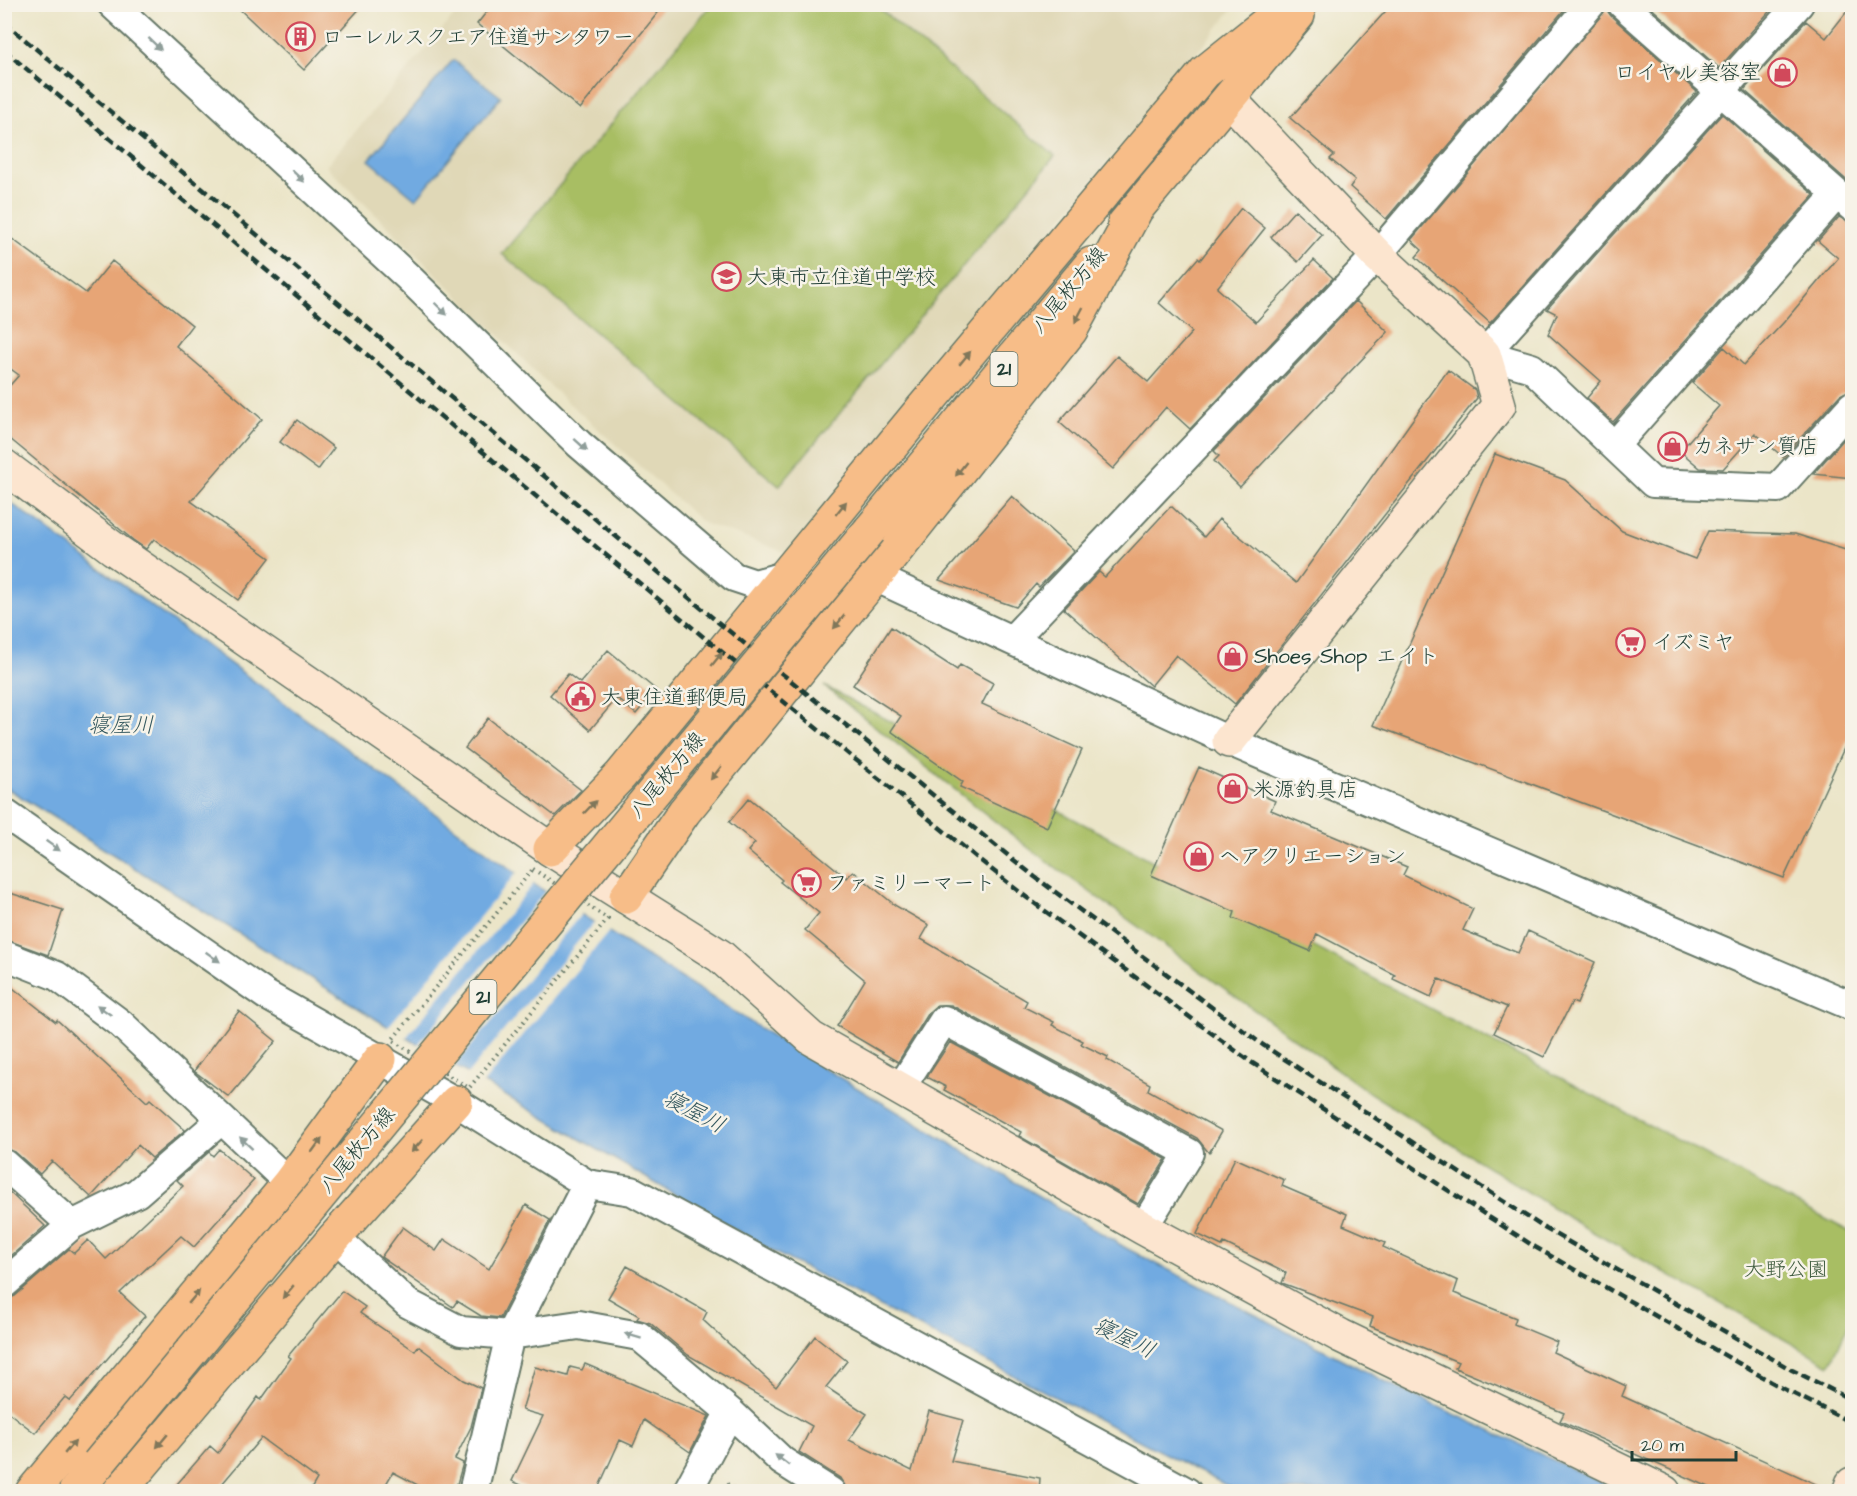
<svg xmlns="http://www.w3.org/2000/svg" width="1857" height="1496" font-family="'Architects Daughter','Klee One',sans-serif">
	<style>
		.built { fill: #e0d8b7 }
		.green { fill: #a8be63; stroke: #647e4c; stroke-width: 1.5 }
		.water { fill: #71aae1; stroke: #48748a; stroke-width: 1.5 }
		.pier { fill: #ebe5c8 }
		.building { fill: #e7a576 }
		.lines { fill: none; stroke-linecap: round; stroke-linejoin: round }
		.street-casing { stroke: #667868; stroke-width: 32 }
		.secondary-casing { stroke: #667868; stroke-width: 36 }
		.primary-casing { stroke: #667868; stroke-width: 36 }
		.path { stroke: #667868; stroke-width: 4; stroke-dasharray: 1.5 4.5; stroke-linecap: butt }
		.street { stroke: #fff; stroke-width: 28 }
		.secondary { stroke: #fce5cf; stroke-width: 33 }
		.primary { stroke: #f7bd88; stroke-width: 33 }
		.rail { stroke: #1f3d34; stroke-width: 4.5; stroke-dasharray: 9 4.5; stroke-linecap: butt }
		.primary-bridge-casing { stroke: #667868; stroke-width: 36; stroke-linecap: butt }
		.primary-bridge { stroke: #f7bd88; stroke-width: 33 }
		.oneway { fill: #8f9e9a }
		.oneway2 { fill: #80775a }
		.labels { text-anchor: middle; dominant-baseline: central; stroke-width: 5; stroke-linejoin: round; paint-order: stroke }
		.shield { fill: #f7f3e8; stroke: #60746a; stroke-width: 1.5 }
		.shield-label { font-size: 20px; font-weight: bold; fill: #1f3d34 }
		.poi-label { font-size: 21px; fill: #1f3d34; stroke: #f7f3e8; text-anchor: start }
		.street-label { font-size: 21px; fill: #1f3d34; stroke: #f7f3e8 }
		.park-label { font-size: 21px; fill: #415d40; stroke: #f7f3e8 }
		.water-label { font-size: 22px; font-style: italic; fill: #34585f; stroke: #f7f3e8 }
	</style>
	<rect width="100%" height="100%" fill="#f7f3e8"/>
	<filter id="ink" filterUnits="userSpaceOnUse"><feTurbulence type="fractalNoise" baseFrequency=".0167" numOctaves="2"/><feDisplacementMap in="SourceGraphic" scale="12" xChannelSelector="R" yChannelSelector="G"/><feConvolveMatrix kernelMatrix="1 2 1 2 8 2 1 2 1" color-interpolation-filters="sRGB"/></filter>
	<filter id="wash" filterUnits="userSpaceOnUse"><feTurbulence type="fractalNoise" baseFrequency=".008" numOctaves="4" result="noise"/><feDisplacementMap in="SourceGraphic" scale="24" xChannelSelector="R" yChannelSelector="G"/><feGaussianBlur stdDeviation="1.35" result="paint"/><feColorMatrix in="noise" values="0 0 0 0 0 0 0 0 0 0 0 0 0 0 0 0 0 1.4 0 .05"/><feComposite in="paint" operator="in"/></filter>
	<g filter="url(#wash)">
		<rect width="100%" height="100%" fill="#ebe5c8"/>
		<path class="built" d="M463,5H1236L788,553L703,523L552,388L326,166Z"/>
		<path class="green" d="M711,5H875L1055,156L779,486L502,254Z
			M824,686L1852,1233V1317L1830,1365L1584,1227L1370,1093L1030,849Z"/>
		<path class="water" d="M453,60L501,97L416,199L369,160Z
			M4,498L516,873L807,1058L1126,1248L1398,1388L1620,1491H1237L770,1250L395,1031L5,787Z"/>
		<path class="pier" d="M518,871L535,882L404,1040L393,1033L387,1028Z
			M547,889L583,912L453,1068L416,1047Z
			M596,920L611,929L482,1085L466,1076Z"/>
		<g id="blocks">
			<path class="building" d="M234,4H364L304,70Z
				M493,4H665L580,109L477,24Z
				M1392,4H1569L1386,219L1350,187L1355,180L1330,159L1334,155L1290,118Z
				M1647,4H1776L1719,68Z
				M1852,5V185L1744,90L1806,21L1826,38Z
				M1606,9L1611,16L1697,92L1490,323L1416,257L1422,250L1411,240Z
				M1722,114L1814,195L1613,422L1587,398L1601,381L1548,334L1557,314L1547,309Z
				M1241,208L1265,228L1217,288L1256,322L1314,260L1333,278L1190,429L1166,407L1113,469L1059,422L1117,356L1148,382L1192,332L1159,303L1198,258L1200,260Z
				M1295,210L1322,235L1298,262L1271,237Z
				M1839,217L1852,223V390L1840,395L1783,457L1755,433L1723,469L1700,468L1680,451L1719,406L1692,383L1724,347L1744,365L1784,322L1838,258L1818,241Z
				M4,233L86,293L112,261L192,325L176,346L262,419L191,501L270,558L238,600L154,539L146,549L133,540L4,434V392L19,375L4,364Z
				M1356,301L1388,332L1240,487L1214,461L1219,456L1214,451Z
				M1448,370L1475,390L1477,398L1235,704L1176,655L1151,686L1064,609L1099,572L1105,577L1171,506L1204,537L1219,519L1296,583Z
				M297,420L334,448L318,470L280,442Z
				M1852,430V478L1813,474Z
				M1495,454L1565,480L1622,531L1695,559L1708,531L1795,534L1852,552V731L1784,878L1373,725Z
				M1012,496L1074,551L1039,587L1036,584L1016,607L939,580Z
				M891,627L957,670L960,665L993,683L982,704L1082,750L1047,827L960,787L963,782L891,731L901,716L853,685Z
				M608,650L656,690L636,714L617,698L590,730L550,695L568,674L580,683Z
				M488,718L581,790L555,816L465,748Z
				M1199,767L1275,801L1271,810L1407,867L1403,875L1473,909L1463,930L1518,953L1528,931L1595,962L1577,1004L1572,1002L1544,1057L1494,1033L1507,1007L1439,979L1431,997L1393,979L1395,975L1317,934L1310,951L1233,918L1235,912L1151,875Z
				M749,798L847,878L853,871L896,906L929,925L921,939L1027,1001L1024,1007L1054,1022L1052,1025L1083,1041L1081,1044L1108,1057L1107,1060L1150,1084L1148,1090L1222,1131L1209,1153L1197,1138L951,1005H937L930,1011L898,1062L837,1026L865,980L805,930L819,913L780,882L782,880L748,851L755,843L729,822Z
				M4,891L63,910L48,955L4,939Z
				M4,981L56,1022L57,1020L147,1102L150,1099L185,1130L152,1158L138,1145L91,1197L52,1161L40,1174L15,1152L4,1148Z
				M239,1011L276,1041L229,1097L194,1071Z
				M950,1042L1166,1159L1138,1204L1019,1136L1021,1132L944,1090L946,1087L927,1077Z
				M219,1149L254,1180L194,1247L181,1236L120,1293L145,1316L70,1401L65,1397L35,1433L4,1409V1300L15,1296L69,1249L74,1253L88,1240L106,1259L183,1186L177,1180L209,1152L213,1156Z
				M1235,1158L1284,1180L1282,1186L1347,1214L1343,1225L1385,1243L1383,1247L1458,1281L1454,1293L1516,1318L1514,1324L1557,1342L1553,1352L1626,1386L1622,1396L1831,1491H1718L1560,1421L1564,1413L1455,1368L1458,1362L1370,1326L1373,1317L1282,1283L1286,1273L1224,1243L1222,1246L1197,1234Z
				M4,1187L45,1226L4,1262Z
				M526,1205L550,1220L500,1318L481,1316L457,1301L453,1307L381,1257L403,1227L436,1251L444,1239L489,1269Z
				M627,1266L707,1312L703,1320L776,1387L815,1336L847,1361L826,1387L867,1414L849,1440L912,1471L929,1411L963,1420L951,1461L1040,1478L1039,1491H847L840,1478L799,1452L812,1426L688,1355L650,1323L637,1319L639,1316L608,1298Z
				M342,1291L365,1307L360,1313L415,1351L418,1346L464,1380L481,1388L471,1427L455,1459L463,1463L455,1491H429L393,1472L382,1491H310L317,1479L261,1438L216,1491H171L210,1446L218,1453L258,1397L261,1400L291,1358L288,1356Z
				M585,1364L709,1416L690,1452L644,1420L633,1446L620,1440L597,1491H534L512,1481L543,1416L522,1410L535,1367L568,1376L570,1367L582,1370Z"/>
		</g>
	</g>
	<g filter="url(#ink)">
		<use href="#blocks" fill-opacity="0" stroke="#667868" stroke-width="1.5"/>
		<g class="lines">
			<defs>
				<path id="street" d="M112,4L409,278L579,444L734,577L755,584L784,576
					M1622,4L1852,207
					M1799,4L1484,354L1532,368L1653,483L1778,488L1852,406
					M1615,445L1837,194
					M875,577L1229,741L1852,1006
					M1013,639L1377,255L1591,4
					M4,813L266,995L456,1102L587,1184L632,1191L1187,1492
					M4,955L57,976L121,1024L289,1183
					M900,1089L944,1020L1189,1153L1143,1228
					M4,1164L72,1225
					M335,1237L407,1303L461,1331L510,1335L579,1325L639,1336L730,1412L782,1461L831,1492
					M4,1284L72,1225L137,1193L221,1120
					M473,1492L510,1335L587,1184
					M687,1492L730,1412"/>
				<path id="secondary" d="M4,466L114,549L550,849L720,956L811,1038L1143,1228L1341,1336L1664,1492
					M1229,741L1499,405L1484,354L1377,255L1230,100
					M1849,1492L1852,1484"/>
				<path id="primary" d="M1124,224L1298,15
					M870,530L1091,264
					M550,849L621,775L917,415L1205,72L1290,4
					M626,897L684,812L875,577L1071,330L1137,208
					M32,1492L289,1183L380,1059
					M75,1492L98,1464
					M119,1492L335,1237L456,1102"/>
			</defs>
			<use href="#street" class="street-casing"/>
			<use href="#secondary" class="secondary-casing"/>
			<use href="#primary" class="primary-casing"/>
			<path class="path" d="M533,869L608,919L469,1088L392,1040Z
				M727,1484L739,1492"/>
			<use href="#street" class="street"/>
			<use href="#secondary" class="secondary"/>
			<use href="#primary" class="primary"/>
			<path class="rail" d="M4,22L719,623L1035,877L1263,1045L1546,1229L1792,1370L1852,1400
				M4,50L706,639L1022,894L1251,1062L1535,1247L1782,1388L1852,1423"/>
			<defs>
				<path id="primary-bridge" d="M98,1464L870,530"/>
			</defs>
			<use href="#primary-bridge" class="primary-bridge-casing"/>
			<use href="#primary-bridge" class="primary-bridge"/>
		</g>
		<defs><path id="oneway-solid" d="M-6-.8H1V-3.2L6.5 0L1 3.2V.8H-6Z" transform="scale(1.5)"/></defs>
		<g class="oneway">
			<use href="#oneway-solid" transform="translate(155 44) rotate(43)"/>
			<use href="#oneway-solid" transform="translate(298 176) rotate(43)"/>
			<use href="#oneway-solid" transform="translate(441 309) rotate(44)"/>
			<use href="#oneway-solid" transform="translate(581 445) rotate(42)"/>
			<use href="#oneway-solid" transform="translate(53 846) rotate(35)"/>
			<use href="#oneway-solid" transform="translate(213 957) rotate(35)"/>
			<use href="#oneway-solid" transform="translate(104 1010) rotate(-144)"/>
			<use href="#oneway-solid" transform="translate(246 1143) rotate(-137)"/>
			<use href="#oneway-solid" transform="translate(633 1336) rotate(-163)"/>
			<use href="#oneway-solid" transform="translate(782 1460) rotate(-142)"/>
		</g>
		<g class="oneway2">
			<use href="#oneway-solid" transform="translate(1079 315) rotate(118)"/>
			<use href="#oneway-solid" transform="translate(965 358) rotate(-50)"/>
			<use href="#oneway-solid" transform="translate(961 469) rotate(128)"/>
			<use href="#oneway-solid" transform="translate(841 508) rotate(-51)"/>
			<use href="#oneway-solid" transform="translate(839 622) rotate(129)"/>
			<use href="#oneway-solid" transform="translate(717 659) rotate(-51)"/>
			<use href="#oneway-solid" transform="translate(716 773) rotate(129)"/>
			<use href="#oneway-solid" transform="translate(590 807) rotate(-46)"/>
			<use href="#oneway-solid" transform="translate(317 1145) rotate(-54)"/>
			<use href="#oneway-solid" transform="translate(417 1146) rotate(132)"/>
			<use href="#oneway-solid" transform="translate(288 1292) rotate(130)"/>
			<use href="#oneway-solid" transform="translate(194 1297) rotate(-50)"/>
			<use href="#oneway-solid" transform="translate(162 1441) rotate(130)"/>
			<use href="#oneway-solid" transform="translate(70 1447) rotate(-50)"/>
		</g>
	</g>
	<defs>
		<symbol id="building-ring" viewBox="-11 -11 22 22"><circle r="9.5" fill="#f7f3e8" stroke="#d1495b" stroke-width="1.5"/><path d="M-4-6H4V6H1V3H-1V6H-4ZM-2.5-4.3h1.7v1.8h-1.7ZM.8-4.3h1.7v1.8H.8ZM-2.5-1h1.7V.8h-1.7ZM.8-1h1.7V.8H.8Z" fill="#d1495b"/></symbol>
		<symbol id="shop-ring" viewBox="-11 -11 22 22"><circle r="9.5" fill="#f7f3e8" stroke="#d1495b" stroke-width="1.5"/><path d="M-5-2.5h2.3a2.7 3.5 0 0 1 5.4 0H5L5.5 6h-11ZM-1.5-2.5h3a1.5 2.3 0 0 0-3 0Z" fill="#d1495b"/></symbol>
		<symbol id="school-ring" viewBox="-11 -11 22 22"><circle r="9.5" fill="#f7f3e8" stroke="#d1495b" stroke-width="1.5"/><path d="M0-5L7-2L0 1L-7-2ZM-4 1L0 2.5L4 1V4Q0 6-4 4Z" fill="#d1495b"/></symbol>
		<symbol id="supermarket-ring" viewBox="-11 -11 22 22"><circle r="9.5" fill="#f7f3e8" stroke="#d1495b" stroke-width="1.5"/><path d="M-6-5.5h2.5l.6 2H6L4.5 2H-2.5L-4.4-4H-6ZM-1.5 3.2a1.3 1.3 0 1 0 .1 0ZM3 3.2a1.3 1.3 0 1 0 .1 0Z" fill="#d1495b"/></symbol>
		<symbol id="civic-ring" viewBox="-11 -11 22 22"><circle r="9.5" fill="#f7f3e8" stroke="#d1495b" stroke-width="1.5"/><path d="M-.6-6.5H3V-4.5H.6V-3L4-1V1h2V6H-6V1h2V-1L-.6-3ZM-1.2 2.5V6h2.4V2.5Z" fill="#d1495b"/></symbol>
	</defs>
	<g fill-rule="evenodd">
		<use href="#building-ring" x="284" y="20" width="33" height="33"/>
		<use href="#shop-ring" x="1766" y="56" width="33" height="33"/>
		<use href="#school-ring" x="710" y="260" width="33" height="33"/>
		<use href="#shop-ring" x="1656" y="430" width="33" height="33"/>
		<use href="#supermarket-ring" x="1614" y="626" width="33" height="33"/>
		<use href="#shop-ring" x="1216" y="640" width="33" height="33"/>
		<use href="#civic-ring" x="564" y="680" width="33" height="33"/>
		<use href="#shop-ring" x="1216" y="772" width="33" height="33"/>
		<use href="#shop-ring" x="1182" y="840" width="33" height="33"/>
		<use href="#supermarket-ring" x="790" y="866" width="33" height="33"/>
	</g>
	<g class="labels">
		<g class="shield">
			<rect x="990.5" y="352" width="27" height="34" rx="4.5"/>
			<rect x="469.5" y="980" width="27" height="34" rx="4.5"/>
		</g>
		<g class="shield-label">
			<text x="1004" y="369">21</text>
			<text x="483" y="997">21</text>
		</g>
		<g class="poi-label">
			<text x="322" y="37">ローレルスクエア住道サンタワー</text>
			<text x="1761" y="72" text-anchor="end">ロイヤル美容室</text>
			<text x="747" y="277">大東市立住道中学校</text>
			<text x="1693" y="446">カネサン質店</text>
			<text x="1652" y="642">イズミヤ</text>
			<text x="1254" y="656">Shoes Shop エイト</text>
			<text x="601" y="697">大東住道郵便局</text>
			<text x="1253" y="789">米源釣具店</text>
			<text x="1219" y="856">ヘアクリエーション</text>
			<text x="827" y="883">ファミリーマート</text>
		</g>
		<g class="street-label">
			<text transform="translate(1069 290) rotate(-50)">八尾枚方線</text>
			<text transform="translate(667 775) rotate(-50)">八尾枚方線</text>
			<text transform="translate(357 1150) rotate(-50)">八尾枚方線</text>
		</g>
		<g class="park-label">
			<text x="1786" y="1269">大野公園</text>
		</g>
		<g class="water-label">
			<text x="121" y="725">寝屋川</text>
			<text transform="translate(694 1112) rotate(28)">寝屋川</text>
			<text transform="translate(1124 1338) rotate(26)">寝屋川</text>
		</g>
	</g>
	<rect width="1857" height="1496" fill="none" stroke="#f7f3e8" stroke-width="24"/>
	<path d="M1632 1451v9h104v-9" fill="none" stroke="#1f3d34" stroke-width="3"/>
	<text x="1641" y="1451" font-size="18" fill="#1f3d34" stroke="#f7f3e8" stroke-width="4.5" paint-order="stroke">20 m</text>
</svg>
